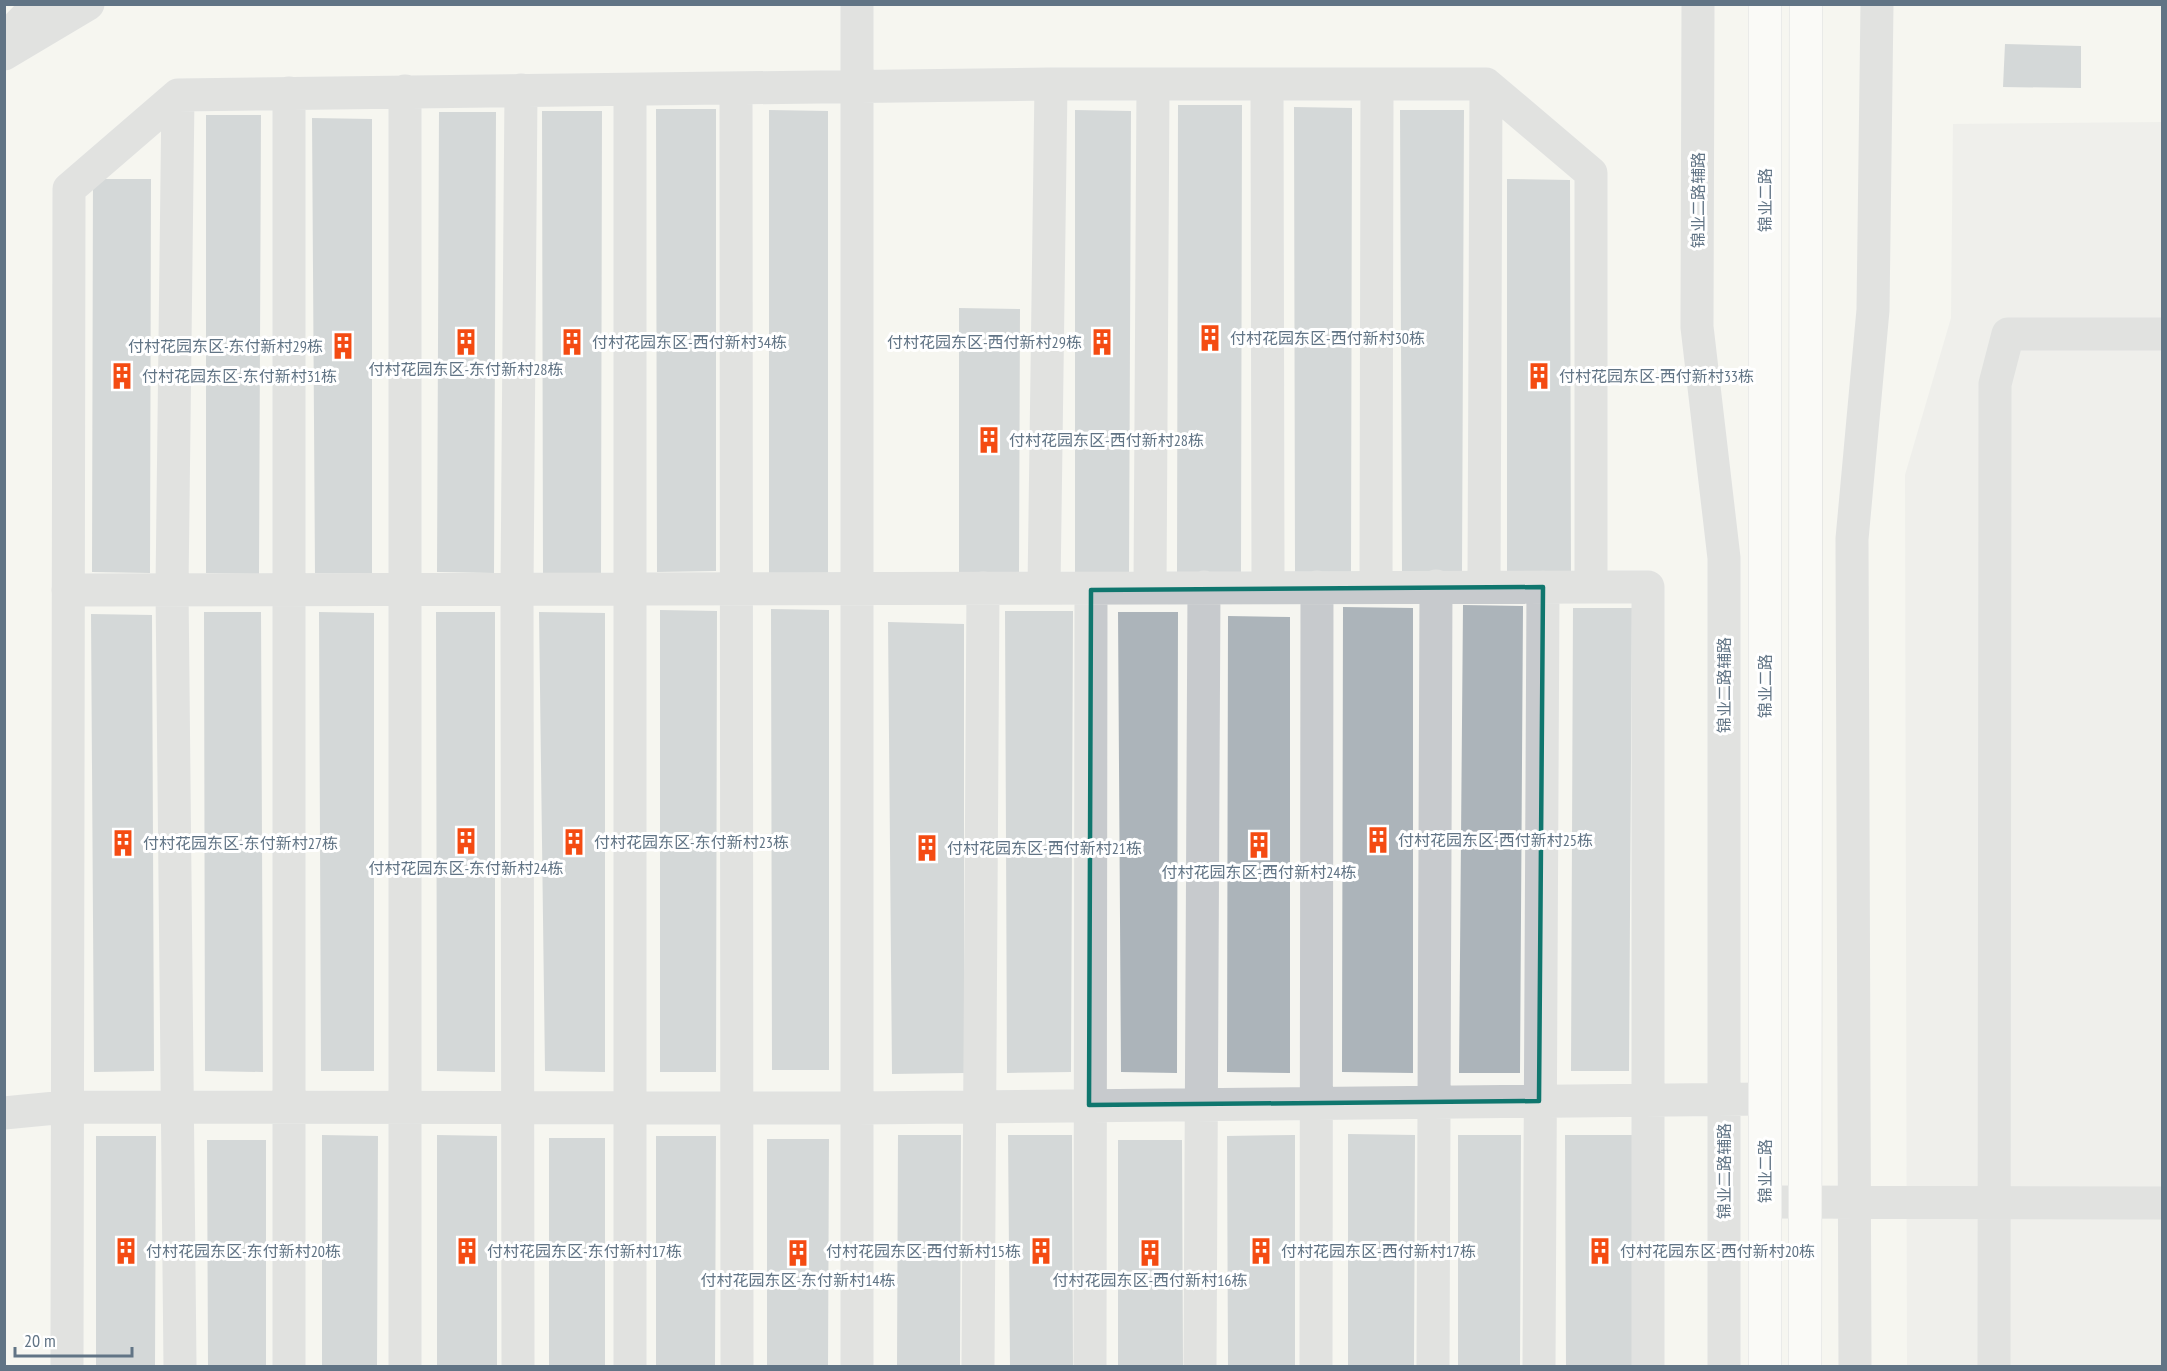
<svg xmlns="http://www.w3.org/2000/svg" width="2167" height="1371" font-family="'PT Sans Narrow','Noto Sans SC',sans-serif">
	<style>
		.built { fill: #e6e7e4 }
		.building { fill: #acb4ba }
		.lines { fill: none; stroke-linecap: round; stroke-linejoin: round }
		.major-casing { stroke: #b7bbbf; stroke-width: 34 }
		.minor { stroke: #c7cacd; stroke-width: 33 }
		.major { stroke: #fff; stroke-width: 33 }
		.marked { fill: none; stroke: #0f766e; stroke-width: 4.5; stroke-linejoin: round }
		.labels { text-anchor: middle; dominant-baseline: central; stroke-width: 6; stroke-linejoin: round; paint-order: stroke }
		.street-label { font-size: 16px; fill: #617485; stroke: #fff }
		.poi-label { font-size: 16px; fill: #617485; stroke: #fff; text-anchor: start }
	</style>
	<rect width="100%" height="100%" fill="#f5f5f0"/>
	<path class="built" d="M2162,122V1366H1907L1905,475L1951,318L1953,124Z"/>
	<path class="building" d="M2005,44L2081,46V88L2003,87Z
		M1178,105H1242L1241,572H1177Z
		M1294,107L1352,108L1351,573L1295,572Z
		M656,109H716V571L657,572Z
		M769,110L828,111V573H769Z
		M1075,110L1131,111L1129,574L1075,573Z
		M1400,110H1464L1462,572L1402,571Z
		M542,111H602L601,574L543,573Z
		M439,112H496L494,573L437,572Z
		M206,115H261L259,574L206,573Z
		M312,118L372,119V573H315Z
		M93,179H151L150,573L92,572Z
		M1507,179L1570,180L1571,574L1507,572Z
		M959,308L1020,309L1019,573L959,572Z
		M1463,605L1523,606L1520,1073H1459Z
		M1343,607L1413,608V1073L1342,1072Z
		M1573,608H1632L1629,1071H1571Z
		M771,609L829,610V1070H772Z
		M660,610L717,611L716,1072H660Z
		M1005,611H1073L1071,1072L1007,1073Z
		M204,612H261L263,1072L205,1071Z
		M319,612L374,613V1071H321Z
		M436,612H495V1072L437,1071Z
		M539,612L605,613V1072L545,1071Z
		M1118,612H1178L1177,1073L1121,1072Z
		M91,614L152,615L154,1071L94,1072Z
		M1228,616L1290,617V1073L1227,1072Z
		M888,622L964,624V1073L892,1074Z
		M1348,1134L1415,1135L1414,1366H1348Z
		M322,1135L378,1136L377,1366H322Z
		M437,1135L497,1136V1366H437Z
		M898,1135H961L960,1366H897Z
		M1008,1135H1072L1073,1366H1010Z
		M1295,1135V1366H1228L1227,1136Z
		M1458,1135H1521L1520,1366H1458Z
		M1565,1135H1635L1634,1366H1566Z
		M96,1136H156L155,1366H96Z
		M656,1136H716L715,1366H656Z
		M549,1138H605V1366H549Z
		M767,1139H829L828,1366H767Z
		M207,1140H266V1366H208Z
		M1118,1140H1182L1183,1366H1118Z"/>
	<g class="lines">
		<defs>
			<path id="major" d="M1765,1366V4
				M1805,1366L1806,4"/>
		</defs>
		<use href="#major" class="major-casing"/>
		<path class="minor" d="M857,4V1366
			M1698,4L1697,327L1724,558V1366
			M4,40L39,4
			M4,54L88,4
			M1267,85L1268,586
			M736,88L737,1366
			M630,90V1366
			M405,91V1366
			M289,93V1366
			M178,95L172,588L180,1366
			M1484,585L1486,84
			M1376,587L1377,86
			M1044,588L1051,84
			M1150,588L1153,85
			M68,590L1591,587
			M4,1113L66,1107L857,1108L1765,1099
			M1765,1202L2162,1203
			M67,1366L69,189L178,95L1051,84H1486L1591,173V587H1648V1366
			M518,1366L517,589L521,90
			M978,1366L983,588
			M1090,1366L1091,590
			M1200,1366L1204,587
			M1316,1366L1317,587
			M1433,1366L1436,586
			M1539,1366L1543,587
			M1855,1366L1852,539L1873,310L1877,4
			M1994,1366L1995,384L2008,334H2162"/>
		<use href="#major" class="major"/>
	</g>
	<path d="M0 0H2167V1371H0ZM1543,587L1539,1101L1089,1105L1091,590Z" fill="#f5f5f0" fill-opacity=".55" fill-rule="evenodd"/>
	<path class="marked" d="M1543,587L1539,1101L1089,1105L1091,590Z"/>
	<defs>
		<symbol id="building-bare" viewBox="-9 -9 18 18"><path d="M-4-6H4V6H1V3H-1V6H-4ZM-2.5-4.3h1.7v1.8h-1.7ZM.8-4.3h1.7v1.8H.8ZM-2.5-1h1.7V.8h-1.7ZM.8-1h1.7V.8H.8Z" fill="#f44b12" stroke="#fff" stroke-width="2.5" paint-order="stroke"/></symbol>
	</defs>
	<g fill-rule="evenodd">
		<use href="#building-bare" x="1191" y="319" width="38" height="38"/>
		<use href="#building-bare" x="447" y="323" width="38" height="38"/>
		<use href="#building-bare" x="553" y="323" width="38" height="38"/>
		<use href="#building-bare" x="1083" y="323" width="38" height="38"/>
		<use href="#building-bare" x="324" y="327" width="38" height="38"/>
		<use href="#building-bare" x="103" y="357" width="38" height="38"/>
		<use href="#building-bare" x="1520" y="357" width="38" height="38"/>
		<use href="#building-bare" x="970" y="421" width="38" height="38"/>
		<use href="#building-bare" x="1359" y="821" width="38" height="38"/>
		<use href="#building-bare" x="447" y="822" width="38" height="38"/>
		<use href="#building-bare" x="555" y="823" width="38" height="38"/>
		<use href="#building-bare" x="104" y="824" width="38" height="38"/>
		<use href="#building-bare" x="1240" y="826" width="38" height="38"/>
		<use href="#building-bare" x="908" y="829" width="38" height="38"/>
		<use href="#building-bare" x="107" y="1232" width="38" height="38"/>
		<use href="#building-bare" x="448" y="1232" width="38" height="38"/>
		<use href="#building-bare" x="1022" y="1232" width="38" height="38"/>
		<use href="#building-bare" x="1242" y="1232" width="38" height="38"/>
		<use href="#building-bare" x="1581" y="1232" width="38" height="38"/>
		<use href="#building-bare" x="779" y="1234" width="38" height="38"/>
		<use href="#building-bare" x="1131" y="1234" width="38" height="38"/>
	</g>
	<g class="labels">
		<g class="street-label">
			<text transform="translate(1698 200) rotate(-90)">锦业二路辅路</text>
			<text transform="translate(1765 200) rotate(-90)">锦业二路</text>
			<text transform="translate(1724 685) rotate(-90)">锦业二路辅路</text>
			<text transform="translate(1765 686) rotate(-90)">锦业二路</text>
			<text transform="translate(1724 1171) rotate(-90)">锦业二路辅路</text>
			<text transform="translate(1765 1171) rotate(-90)">锦业二路</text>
		</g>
		<g class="poi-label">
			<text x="1230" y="338">付村花园东区-西付新村30栋</text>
			<text x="592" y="342">付村花园东区-西付新村34栋</text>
			<text x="1082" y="342" text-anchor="end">付村花园东区-西付新村29栋</text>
			<text x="323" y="346" text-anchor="end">付村花园东区-东付新村29栋</text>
			<text x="466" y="369" text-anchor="middle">付村花园东区-东付新村28栋</text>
			<text x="142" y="376">付村花园东区-东付新村31栋</text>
			<text x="1559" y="376">付村花园东区-西付新村33栋</text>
			<text x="1009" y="440">付村花园东区-西付新村28栋</text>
			<text x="1398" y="840">付村花园东区-西付新村25栋</text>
			<text x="594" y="842">付村花园东区-东付新村23栋</text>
			<text x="143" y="843">付村花园东区-东付新村27栋</text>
			<text x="947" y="848">付村花园东区-西付新村21栋</text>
			<text x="466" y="868" text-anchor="middle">付村花园东区-东付新村24栋</text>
			<text x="1259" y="872" text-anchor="middle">付村花园东区-西付新村24栋</text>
			<text x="146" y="1251">付村花园东区-东付新村20栋</text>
			<text x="487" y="1251">付村花园东区-东付新村17栋</text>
			<text x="1021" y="1251" text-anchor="end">付村花园东区-西付新村15栋</text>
			<text x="1281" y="1251">付村花园东区-西付新村17栋</text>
			<text x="1620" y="1251">付村花园东区-西付新村20栋</text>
			<text x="798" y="1280" text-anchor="middle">付村花园东区-东付新村14栋</text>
			<text x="1150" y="1280" text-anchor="middle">付村花园东区-西付新村16栋</text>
		</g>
	</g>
	<rect width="2167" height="1371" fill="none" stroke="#617485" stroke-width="12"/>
	<path d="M15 1347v9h117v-9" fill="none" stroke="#617485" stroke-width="3"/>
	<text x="24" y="1347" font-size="18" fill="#617485" stroke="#ffffff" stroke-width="4.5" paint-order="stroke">20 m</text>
</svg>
